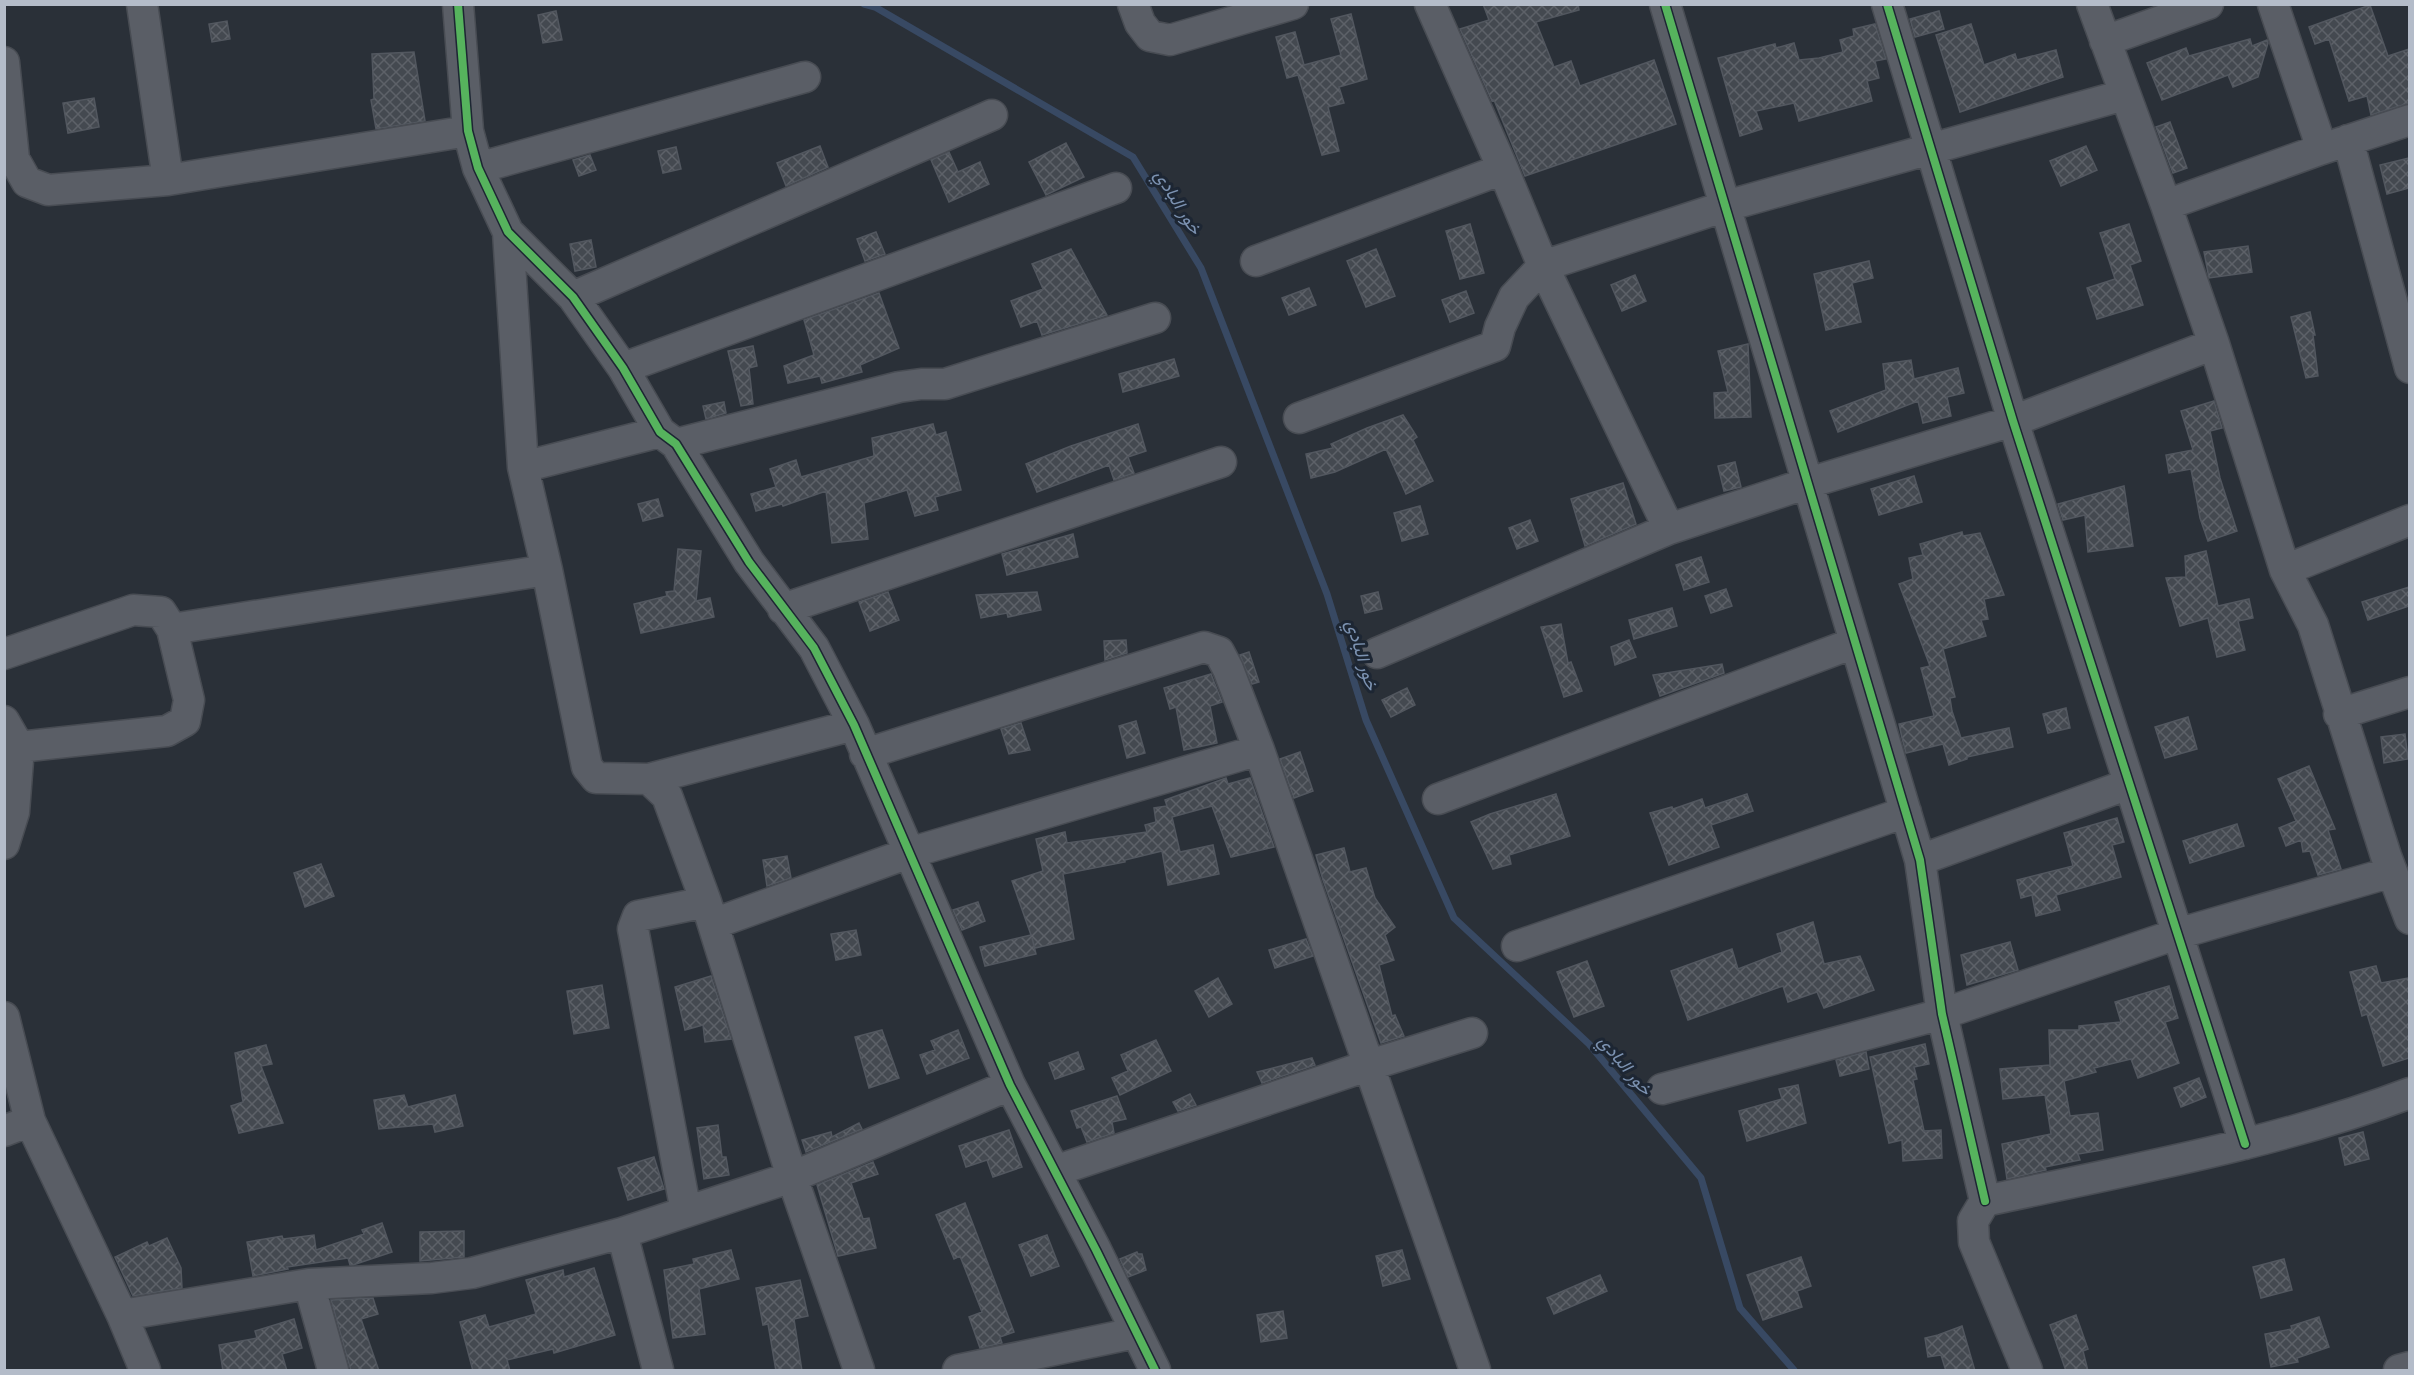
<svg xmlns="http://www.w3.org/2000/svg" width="2414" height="1375" font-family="Figtree,Vazirmatn,sans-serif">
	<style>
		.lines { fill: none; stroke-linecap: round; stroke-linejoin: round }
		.stream { stroke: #384963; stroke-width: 7 }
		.building { fill: url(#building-cross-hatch); stroke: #52575f; stroke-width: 1.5 }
		.minor-casing { stroke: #484c53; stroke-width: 33 }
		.minor { stroke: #5a5e66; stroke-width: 30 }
		.cycleway-casing { stroke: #1d2633; stroke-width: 11 }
		.cycleway { stroke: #56b35d; stroke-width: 8 }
		.labels { text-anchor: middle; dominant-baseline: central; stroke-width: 6; stroke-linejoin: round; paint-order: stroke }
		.water-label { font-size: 18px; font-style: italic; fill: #7c92b1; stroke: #1d2633 }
	</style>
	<defs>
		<pattern id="building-cross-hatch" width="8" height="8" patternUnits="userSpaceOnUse" patternTransform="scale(1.5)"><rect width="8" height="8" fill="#444950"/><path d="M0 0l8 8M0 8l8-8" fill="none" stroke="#5d6168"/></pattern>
	</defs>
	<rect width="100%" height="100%" fill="#2a3038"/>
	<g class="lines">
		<path class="stream" d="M864,4L875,7L1133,157L1201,268L1327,594L1366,720L1454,918L1589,1044L1701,1178L1740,1308L1794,1370"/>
	</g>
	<path class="building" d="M1483,4H1578L1579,10L1536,22L1554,67L1571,61L1580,86L1654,60L1676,124L1525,176L1494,100L1492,101L1460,29L1489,20Z
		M2370,5L2388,56L2409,49V103L2371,115L2367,96L2349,101L2329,39L2315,44L2309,27Z
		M556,11L562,40L543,43L538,15Z
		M1939,11L1944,29L1915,37L1910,19Z
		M1351,14L1367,79L1339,87L1344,103L1328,107L1339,151L1322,155L1298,75L1287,78L1276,37L1295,32L1304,65L1341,55L1331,19Z
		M227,21L230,39L212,42L209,24Z
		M1875,24L1886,59L1875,61L1879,78L1867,81L1872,101L1799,121L1794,103L1756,111L1762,129L1740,136L1718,58L1775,44L1776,48L1794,43L1799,60L1819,58L1843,52L1840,40L1854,36L1853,29Z
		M1971,24L1984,65L2015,54L2017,60L2056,50L2063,77L1960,112L1936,35Z
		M2250,39L2252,46L2267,40L2268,43L2258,77L2233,87L2228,75L2162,100L2147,63L2186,48L2189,56Z
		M414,52L425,121L376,129L371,100L374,99L372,54Z
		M94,98L99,127L68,133L63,103Z
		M2170,122L2187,168L2173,173L2156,127Z
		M1066,143L1084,177L1046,195L1029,162Z
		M820,146L828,167L786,186L777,163Z
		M2086,146L2097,170L2061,186L2050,161Z
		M676,147L681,169L663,173L658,151Z
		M949,152L958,172L980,162L989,184L949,202L931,160Z
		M590,155L596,170L579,176L573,160Z
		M2409,158V188L2387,194L2380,165Z
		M1470,224L1484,273L1460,279L1446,231Z
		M2129,224L2141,261L2130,265L2143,305L2097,319L2087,288L2115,279L2100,233Z
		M876,232L885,254L865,261L857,239Z
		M591,240L596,267L575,271L570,244Z
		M2248,246L2252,272L2209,278L2204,252Z
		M1071,249L1107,315L1042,335L1037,321L1021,327L1011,301L1043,289L1032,264Z
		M1376,249L1395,296L1366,307L1347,261Z
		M1869,261L1873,278L1852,283L1861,322L1826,330L1814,274Z
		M1635,275L1646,301L1622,311L1611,285Z
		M1309,288L1316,305L1289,315L1282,298Z
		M1466,291L1474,313L1450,322L1442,300Z
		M879,293L899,348L860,365L862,372L822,383L820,376L788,383L784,366L814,355L804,320Z
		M2310,312L2315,335H2313L2318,376L2306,378L2291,317Z
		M1748,344L1751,417L1715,418L1714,393L1728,392L1718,351Z
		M753,346L757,366L749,368L753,404L741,406L728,351Z
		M1174,359L1179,376L1123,392L1119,374Z
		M1911,360L1914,379L1958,368L1964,393L1947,397L1951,416L1923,423L1918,401L1838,432L1830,411L1886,390L1883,364Z
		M2214,401L2222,428L2210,431L2220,478L2237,531L2208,541L2200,518L2191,469L2169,473L2166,455L2193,450L2181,411Z
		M724,402L726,413L706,419L703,406Z
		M1403,415L1417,437L1413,440L1433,481L1406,494L1386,449L1335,472L1311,478L1306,454L1333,448L1331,444L1367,428Z
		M933,424L936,435L946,432L961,490L935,497L938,510L915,516L907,490L864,503L868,539L832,543L826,491L783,506L782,504L756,511L751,494L776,487L770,469L796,460L801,477L874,456L872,438Z
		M1138,424L1146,451L1128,457L1134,473L1114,480L1109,465L1037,492L1026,464L1071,446Z
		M1735,462L1741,487L1724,491L1718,466Z
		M1914,476L1922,502L1879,515L1871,489Z
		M1623,483L1636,524L1585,546L1571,499Z
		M2124,486L2133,546L2088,552L2085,515L2063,520L2058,504Z
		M658,499L663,516L643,521L638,504Z
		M1420,506L1428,534L1402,541L1394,513Z
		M1530,520L1538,541L1517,549L1509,528Z
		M1962,532L1963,536L1980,533L2004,595L1984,599L1988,619L1981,620L1986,636L1943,649L1955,697L1950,698L1952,711L1961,738L2009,728L2013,747L1967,757V759L1949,765L1943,744L1906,753L1902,738L1899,724L1934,716L1921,668L1930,666L1899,584L1913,579L1909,558L1923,555L1920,544Z
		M1073,534L1078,557L1007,575L1002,554Z
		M678,549L701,551L696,601L710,598L714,617L641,633L634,604L667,596L666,592L674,591Z
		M2206,551L2218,606L2249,599L2253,618L2238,621L2245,650L2217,657L2208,618L2180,626L2166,578L2186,577L2185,556Z
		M1701,557L1709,582L1684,590L1676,565Z
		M2409,587V606L2368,620L2362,602Z
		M1726,589L1732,606L1711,613L1705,596Z
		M888,592L899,620L870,631L859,602Z
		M1037,592L1041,610L1008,617L1007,613L981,618L976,595Z
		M1378,592L1382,609L1365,613L1361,596Z
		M1672,608L1677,626L1634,639L1629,620Z
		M1561,624L1568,663L1571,662L1582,691L1564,697L1541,627Z
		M1126,640L1127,653L1105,660L1104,641Z
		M1629,640L1636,657L1615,665L1611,647Z
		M1249,652L1259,682L1252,684L1240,655Z
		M1722,664L1724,673L1660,696L1653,675Z
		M1211,674L1222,702L1210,706L1217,743L1184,750L1176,707L1170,709L1164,688Z
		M1407,688L1415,705L1391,717L1382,700Z
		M2066,708L2070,728L2048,733L2043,714Z
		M2188,717L2197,749L2165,758L2155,727Z
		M1136,721L1145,753L1127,758L1119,726Z
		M1021,723L1030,750L1009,754L1001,729Z
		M2405,734L2408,759L2384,763L2381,737Z
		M1300,752L1313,791L1294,798L1280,759Z
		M2309,766L2335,829L2328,830L2341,869L2318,875L2310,851L2303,852L2301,840L2286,846L2279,828L2296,821L2278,779Z
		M1226,778L1228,784L1250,778L1274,847L1231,857L1212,806L1172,817L1180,852L1213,845L1219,874L1168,885L1162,851L1125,860V862L1063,874L1074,939L1035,948L1032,938L1036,954L985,966L980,947L1031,935L1012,881L1043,871L1036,839L1065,832L1067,843L1147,832L1145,825L1156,822L1154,808L1167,806L1165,800Z
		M1556,794L1570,836L1509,855L1511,864L1493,869L1471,822L1490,814Z
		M1747,794L1753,811L1711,825L1719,847L1669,865L1650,813L1672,807L1673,809L1702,799L1705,808Z
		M2117,818L2124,842L2112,845L2121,877L2056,895L2060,910L2036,916L2032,895L2021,898L2017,880L2073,866L2064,833Z
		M2237,824L2244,846L2190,863L2183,841Z
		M1344,848L1350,872L1366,868L1375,898L1395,927L1385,935L1394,960L1379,965L1392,1016L1395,1015L1404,1036L1381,1043L1323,880L1316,855Z
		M787,856L791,878L767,886L763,860Z
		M321,864L334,896L305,907L294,873Z
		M978,902L985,921L962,930L953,910Z
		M1813,922L1824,964L1860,956L1874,990L1824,1008L1817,992L1788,1002L1783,986L1688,1020L1671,971L1732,949L1738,969L1782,952L1777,934Z
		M856,930L861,955L836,960L831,934Z
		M1306,939L1313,956L1275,968L1269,950Z
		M2010,942L2018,970L1967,985L1961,955Z
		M1587,961L1604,1006L1574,1017L1557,972Z
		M2376,966L2381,983L2409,978V1058L2383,1066L2367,1014L2362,1016L2350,972Z
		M711,976L731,1039L705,1042L703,1025L685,1030L675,987Z
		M1218,978L1232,1004L1209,1017L1195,991Z
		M602,985L609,1028L574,1034L567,991Z
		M2169,986L2178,1018L2165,1022L2179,1063L2138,1078L2131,1059L2094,1068L2096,1072L2064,1081L2070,1116L2098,1113L2103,1150L2078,1154L2080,1160L2045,1167L2046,1170L2007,1179L2002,1144L2051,1134L2045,1095L2003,1099L2000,1069L2050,1065L2049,1030H2079V1026L2121,1022L2115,1002Z
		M882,1030L899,1078L869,1088L855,1037Z
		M958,1030L969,1058L927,1074L920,1055L935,1050L931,1041Z
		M1156,1040L1171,1071L1120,1095L1112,1078L1128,1071L1121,1055Z
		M1925,1044L1929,1064L1914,1067L1917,1079L1913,1080L1924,1131L1941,1130L1942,1158L1903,1161L1902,1140L1889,1143L1870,1057Z
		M266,1045L272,1064L261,1066L283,1123L239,1133L231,1106L243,1102L235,1053Z
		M1078,1052L1084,1069L1055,1079L1049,1063Z
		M1866,1052L1869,1069L1840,1076L1836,1060Z
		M1312,1058L1315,1065L1262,1083L1257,1072Z
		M2199,1078L2206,1097L2181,1107L2174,1088Z
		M1798,1085L1806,1123L1747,1141L1739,1111L1782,1099L1779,1089Z
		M1190,1094L1196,1105L1178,1111L1173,1102Z
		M404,1095L408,1107L455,1095L463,1126L435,1132L433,1124L379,1129L374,1100Z
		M1117,1096L1126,1119L1112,1122L1114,1133L1087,1142L1081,1127L1077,1128L1071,1111Z
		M859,1123L862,1129L806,1152L802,1140L831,1132L832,1137Z
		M718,1125L722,1157H726L729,1175L704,1179L697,1128Z
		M1009,1130L1022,1167L993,1177L987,1160L966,1167L959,1146Z
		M2363,1132L2369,1159L2345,1165L2339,1138Z
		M654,1157L664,1189L628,1200L618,1168Z
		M873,1162L878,1174L851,1183L863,1219L869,1218L876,1248L838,1256L817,1185Z
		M965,1203L1014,1332L1000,1337L1002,1343L980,1348L969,1317L982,1312L960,1256L954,1259L936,1215Z
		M382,1223L392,1252L353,1265H350L348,1258L287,1267L288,1269L253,1276L247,1242L282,1236L283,1239L314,1235L316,1250L364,1234L362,1230Z
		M464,1231V1257L420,1261V1232Z
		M1047,1235L1059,1266L1031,1276L1019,1245Z
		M167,1238L181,1268L182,1288L133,1296L115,1257L147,1242L149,1246Z
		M731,1250L739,1279L699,1289L705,1334L673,1338L664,1270L694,1264L693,1259Z
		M1402,1250L1410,1279L1383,1286L1376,1256Z
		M1137,1252L1138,1254H1142L1146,1270L1128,1277L1120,1259Z
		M1801,1257L1811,1286L1797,1291L1802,1307L1763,1320L1747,1275Z
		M2284,1259L2292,1290L2261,1298L2253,1267Z
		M594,1268L615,1335L554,1353L553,1349L507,1360L510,1371H473L460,1322L485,1315L489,1327L536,1314L526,1280L563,1270L564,1277Z
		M1600,1275L1607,1291L1554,1314L1547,1298Z
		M800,1280L808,1316L794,1319L802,1371H776L768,1324L763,1325L756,1288Z
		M373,1298L378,1314L361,1319L379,1371H351L331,1300Z
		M1283,1311L1287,1338L1261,1342L1257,1315Z
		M2076,1315L2088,1349L2083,1351L2088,1371H2066L2050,1325Z
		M2319,1317L2329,1347L2297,1358L2298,1362L2271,1367L2265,1334L2292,1329L2291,1326Z
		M294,1319L302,1348L282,1354L287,1371H223L219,1345L257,1338L255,1331Z
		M1962,1326L1975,1371H1946L1941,1355L1928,1357L1925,1338L1938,1335Z"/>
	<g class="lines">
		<defs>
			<path id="minor" d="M142,4L168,180
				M458,4L468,131L478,168L508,232L573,297L623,368L660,432L676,444L749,562L814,648L854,725L1010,1085L1096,1250L1155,1370
				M1133,4L1140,23L1150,36L1170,40L1293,4
				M1430,4L1503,169L1543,266L1669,529
				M1665,4L1920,860L1942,1014L1985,1201
				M1887,4L2013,421L2245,1144
				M2092,4L2166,205L2214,344L2285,570L2313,625L2386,856L2410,919
				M2273,4L2322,149
				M2105,41L2208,4
				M4,62L14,159L27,182L48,190L168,180L468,131
				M2348,140L2410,368
				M478,168L805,77
				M2166,205L2322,149L2410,120
				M508,232L523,467L547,570L587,767L596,778L649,779L667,796L706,902L792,1177L859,1370
				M1256,261L1503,169
				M573,297L992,115
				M623,368L1116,188
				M1299,418L1495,346L1500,327L1514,297L1543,266L1726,206L2124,95
				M676,444L899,387L921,384H945L1155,318
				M523,467L660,432
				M2285,570L2410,520
				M783,609L1221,462
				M172,629L547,570
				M1377,653L1669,529L1808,483L2013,421L2214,344
				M4,654L133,610L161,612L172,629L189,700L185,721L167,731L19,747
				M2339,714L2410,692
				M4,721L19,747L14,812L4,844
				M865,754L1204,647L1219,652L1228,669L1259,750L1475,1370
				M649,779L854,725
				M1438,799L1854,643
				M1920,860L2129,784
				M713,924L909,853L1259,750
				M1517,946L1906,812
				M4,1017L30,1121L122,1315L145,1370
				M1662,1089L1942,1014L2177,934L2392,872
				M4,1131L30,1121
				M1055,1171L1370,1065L1472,1033
				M686,1212L633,929L638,916L706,902
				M622,1233L658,1370
				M309,1284L333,1370
				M122,1315L309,1284L432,1278L472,1273L622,1233L792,1177L1010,1085
				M958,1370L1135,1333
				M2027,1370L1974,1242L1973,1221L1985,1201C2127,1170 2273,1145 2410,1093
				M2399,1370L2410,1367"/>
		</defs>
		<use href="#minor" class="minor-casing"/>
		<use href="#minor" class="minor"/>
		<defs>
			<path id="cycleway" d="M458,4L468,131L478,168L508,232L573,297L623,368L660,432L676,444L749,562L814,648L854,725L1010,1085L1096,1250L1155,1370
				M1665,4L1920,860L1942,1014L1985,1201
				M1887,4L2013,421L2245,1144"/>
		</defs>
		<use href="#cycleway" class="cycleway-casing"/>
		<use href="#cycleway" class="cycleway"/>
	</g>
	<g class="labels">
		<g class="water-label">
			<text transform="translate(1178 202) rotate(58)">خور البادي</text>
			<text transform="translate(1362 655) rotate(73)">خور البادي</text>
			<text transform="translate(1625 1065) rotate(50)">خور البادي</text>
		</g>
	</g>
	<rect width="2414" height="1375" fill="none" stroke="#b4bcc9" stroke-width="12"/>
</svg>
